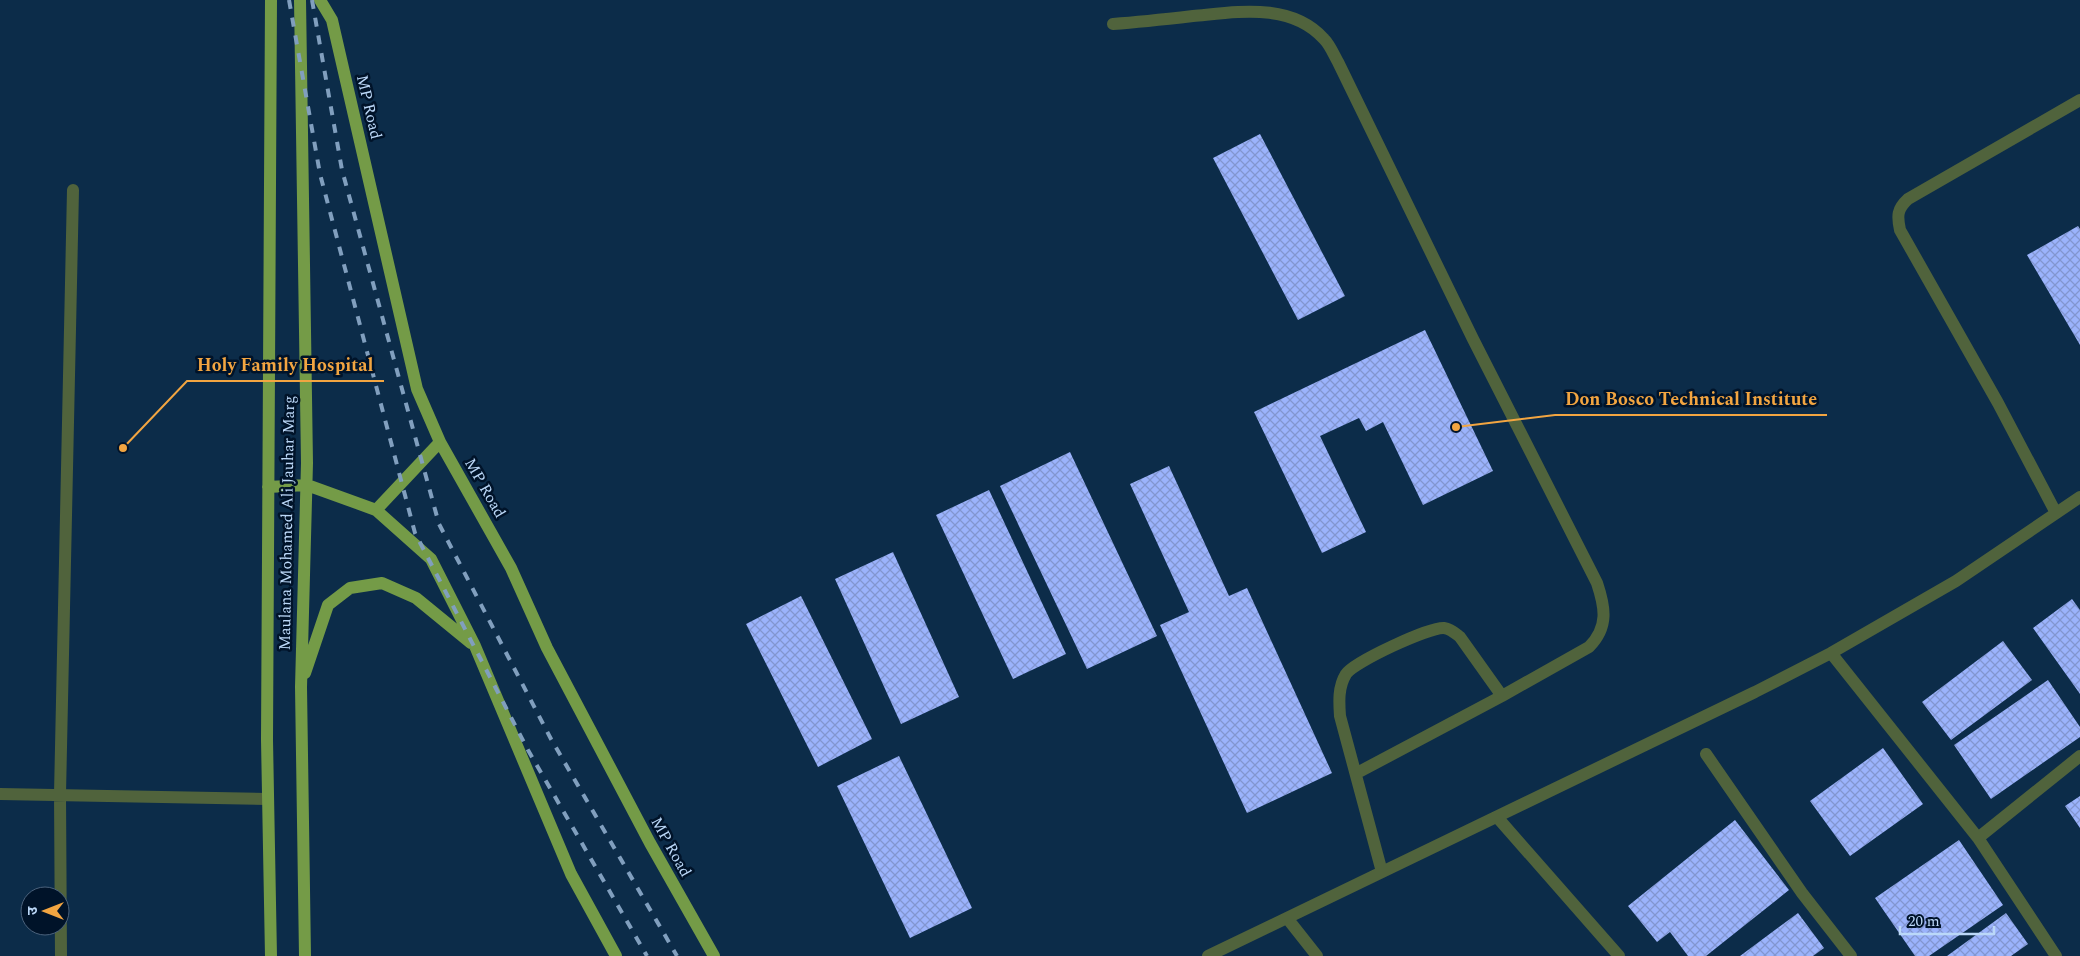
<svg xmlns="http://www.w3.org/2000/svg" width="2080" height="956" font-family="Spectral,'Noto Sans Devanagari',serif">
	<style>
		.building { fill: url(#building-cross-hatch) }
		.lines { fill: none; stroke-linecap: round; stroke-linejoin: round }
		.minor { stroke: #50633c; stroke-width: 12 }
		.major { stroke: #749b47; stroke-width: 12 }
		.rail { stroke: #819fbe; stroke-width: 4; stroke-dasharray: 9 9; stroke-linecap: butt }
		.labels { text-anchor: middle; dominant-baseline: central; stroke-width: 5; stroke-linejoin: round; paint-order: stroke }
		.street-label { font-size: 16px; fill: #bbd8f8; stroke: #001329 }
		.leader { fill: none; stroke: #f2a541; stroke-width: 2 }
		.callout-dot { fill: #f2a541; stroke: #001329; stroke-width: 2 }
		.callout-label { font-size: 18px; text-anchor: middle; font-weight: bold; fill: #f2a541; stroke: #001329; stroke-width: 5; stroke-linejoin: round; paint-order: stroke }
	</style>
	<defs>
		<pattern id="building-cross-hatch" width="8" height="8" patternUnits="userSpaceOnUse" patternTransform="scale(1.25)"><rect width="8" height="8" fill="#9bb3fc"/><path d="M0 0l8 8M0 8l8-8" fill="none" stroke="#8296d0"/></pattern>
	</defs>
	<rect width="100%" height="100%" fill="#0c2c49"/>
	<path class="building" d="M1260,134L1345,296L1298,320L1213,158Z
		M2078,226L2080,229V345L2027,255Z
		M1425,330L1493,471L1423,505L1383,422L1366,431L1359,418L1320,436L1366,532L1322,553L1254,412Z
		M1070,452L1157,636L1087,669L1000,486Z
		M1169,466L1229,596L1247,588L1332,773L1247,813L1160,625L1189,612L1130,484Z
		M989,490L1066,654L1013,679L936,515Z
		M893,552L959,697L901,724L835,579Z
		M801,596L872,739L818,767L746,624Z
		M2072,599L2080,610V694L2033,628Z
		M2003,641L2032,680L1951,740L1922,702Z
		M2048,680L2080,727V737L1991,799L1954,745Z
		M1883,748L1923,804L1850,856L1810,801Z
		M899,756L972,908L910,938L837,786Z
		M2080,796V828L2065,806Z
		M1735,820L1789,890L1706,956H1688L1670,932L1657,942L1628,906Z
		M1959,840L2003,905L1929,956H1915L1875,898Z
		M1798,913L1824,948L1813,956H1740Z
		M2006,913L2028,944L2011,956H1947Z"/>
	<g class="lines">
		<path class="minor" d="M1113,24C1140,22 1167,19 1193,16C1237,12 1291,2 1324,39C1330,45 1334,55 1338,62L1473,339L1597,583C1605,607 1609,627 1589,647L1502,696L1357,773
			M2056,513L1998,403L1900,230C1897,216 1897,209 1908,199L2080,100
			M1831,653L1978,838L2056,956
			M1706,754L1802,893L1851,956
			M0,794L268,799
			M1497,817L1619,956
			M1978,838L2080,756
			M1382,872L1340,716C1339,702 1338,687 1346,674C1354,662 1429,627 1444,628C1451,629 1455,633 1460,637L1502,696
			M1287,918L1317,956
			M61,956L60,794L73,190
			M1208,956L1755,692L1831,653L1956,581L2080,497"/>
		<path class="major" d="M300,0L307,463L301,687L305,956
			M320,0L332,20L417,389L440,442L511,568L547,648L650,843L714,956
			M268,487L307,485L376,510L431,559L475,646L571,874L616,956
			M376,510L440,442
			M305,673L328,605L350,588L382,583L416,598L471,643
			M271,956L267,740L271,0"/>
		<path class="rail" d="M289,0L320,174L415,533L528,750L647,956
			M312,0L342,170L439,524L551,739L677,956"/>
	</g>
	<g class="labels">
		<g class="street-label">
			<text transform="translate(369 107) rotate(77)">MP Road</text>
			<text transform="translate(485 488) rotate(60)">MP Road</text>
			<text transform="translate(287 523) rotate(-89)">Maulana Mohamed Ali Jauhar Marg</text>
			<text transform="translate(671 847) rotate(61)">MP Road</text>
		</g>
	</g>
	<path class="leader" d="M123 448L187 381H384M1456 427L1555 415H1827"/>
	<g class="callout-dot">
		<circle cx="123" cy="448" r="5"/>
		<circle cx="1456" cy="427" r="5"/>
	</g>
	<g class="callout-label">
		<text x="285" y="371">Holy Family Hospital</text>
		<text x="1691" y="405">Don Bosco Technical Institute</text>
	</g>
	<g transform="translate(45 911) rotate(270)"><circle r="24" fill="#001329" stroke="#4b627c"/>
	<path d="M0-4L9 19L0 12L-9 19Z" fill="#f2a541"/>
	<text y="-8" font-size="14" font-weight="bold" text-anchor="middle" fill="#bbd8f8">उ</text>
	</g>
	<path d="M1900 926v8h94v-8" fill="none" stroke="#bbd8f8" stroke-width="2.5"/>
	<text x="1908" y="926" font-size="15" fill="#bbd8f8" stroke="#001329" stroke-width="4" paint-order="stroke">20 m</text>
</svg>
